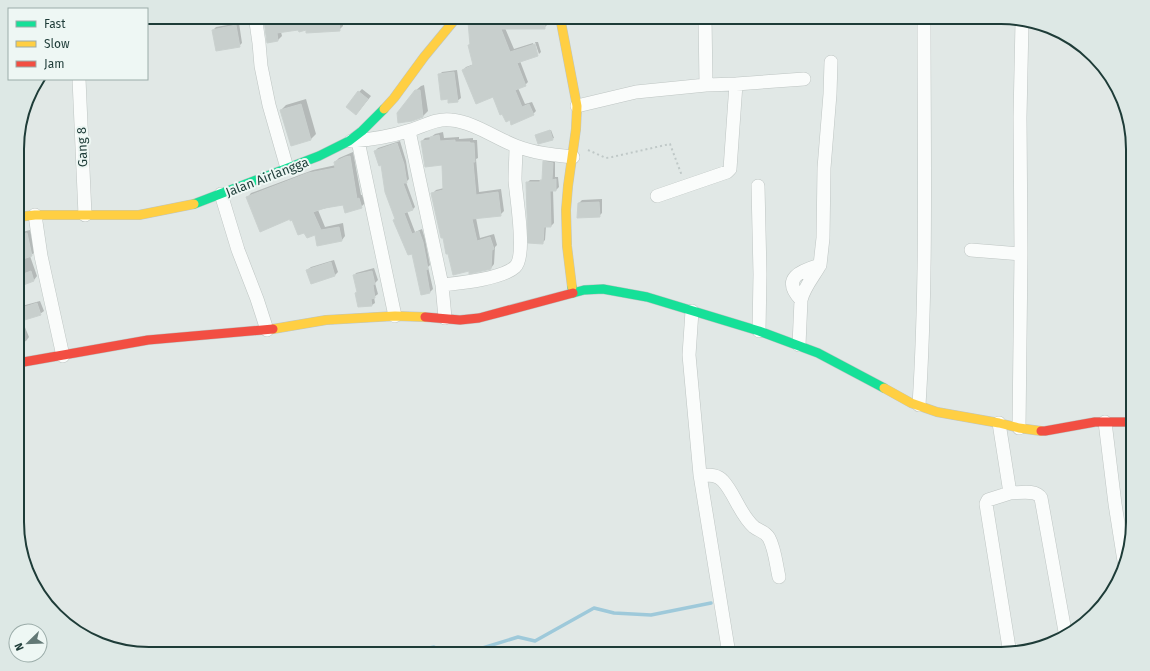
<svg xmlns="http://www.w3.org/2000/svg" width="1150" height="671" font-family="'Fira Sans',sans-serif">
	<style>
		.shadow { fill: #0003 }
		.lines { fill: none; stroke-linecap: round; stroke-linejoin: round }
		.stream { stroke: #9ec9da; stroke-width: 3.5 }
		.building { fill: #c8cfcd; stroke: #cad1cf }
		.street-casing { stroke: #bec5c3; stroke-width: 14 }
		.fast-casing { stroke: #bdc5c3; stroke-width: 10 }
		.slow-casing { stroke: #bdc5c3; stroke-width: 10 }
		.jam-casing { stroke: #bdc5c3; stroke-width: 10 }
		.path { stroke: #bfc8c7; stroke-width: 2; stroke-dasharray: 2 3; stroke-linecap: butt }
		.street { stroke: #fafcfb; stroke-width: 13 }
		.fast { stroke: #16e098; stroke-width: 9 }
		.slow { stroke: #ffcf43; stroke-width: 9 }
		.jam { stroke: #f24e42; stroke-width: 9 }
		.labels { text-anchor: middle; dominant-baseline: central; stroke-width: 4; stroke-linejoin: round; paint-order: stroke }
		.street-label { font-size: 13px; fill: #1e3c38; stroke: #eef7f4 }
		.rim { fill: none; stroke: #1e3c38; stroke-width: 2 }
	</style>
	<rect width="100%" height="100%" fill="#e1e8e6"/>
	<path class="shadow" d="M268,17H342L343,26L339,30L299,29L281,32L282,36L278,40L265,20Z
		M469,17H548V24L544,28H505L514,49L533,43L537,55H538L520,61L528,82L525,85L518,88L525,104L532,102L536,111L533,114L510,119L493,96L463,70L466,67L474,64L469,45L471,43Z
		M239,23L242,43L239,46L213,30L216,27Z
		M535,42H538L541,52L539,54Z
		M457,70L461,98L457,101L448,98L439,75L442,72Z
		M424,85L428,111L423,116L415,91L421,86Z
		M362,89L371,96L359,111V92Z
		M306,99L316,134L311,139L291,145L281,110L286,105Z
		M551,130L554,138L552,139L536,135Z
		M443,132L444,138L459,137V139L473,138V140H477L478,158L476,159L479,192L501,189L504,211L500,215L476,218L480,238L494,234L497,245L495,247L494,264L491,268L432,194L436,190L444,188L442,164L422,141L425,138L431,137L435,134Z
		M400,141L406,161L409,179L406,182L415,207L412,210L407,211L415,232L422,229L425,239L430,265L428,267L433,289L430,292L422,294L413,253L396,218L382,164L375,151L378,148Z
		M353,152L361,195H362L365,203L361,207L343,204L318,210L325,227L343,223L345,236L342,240L305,231L292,219L248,197L251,193L313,170L336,165L335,162L339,158Z
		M547,159L555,160V177H558L559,187L556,190H553L554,223L551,226H546L545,240L542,243L527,183L530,180H542L543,178L544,162Z
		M602,199V213L599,216L579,203L582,200Z
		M30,230L35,252L30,256L37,276L34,280L18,286V233Z
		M334,260L338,272L335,275L311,283L307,270L311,267Z
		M374,268L378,280L375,283L378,294L374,297L375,303L372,305L354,276L356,273Z
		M40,301L44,311L40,314L22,320L29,337L26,341L18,344V307Z"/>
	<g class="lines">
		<path class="stream" d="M132,649H154L167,654
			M247,654L293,651L336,654
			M400,654L434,647L441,654
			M463,654L518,637L535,641L594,608L614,613L651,615L711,603"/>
	</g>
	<path class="building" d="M283,17H294L295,19L303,17H339L340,31L306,33V30L299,32L298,30L277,33L278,41L267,43L264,20Z
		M469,17H545V29H501L510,52L535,44L538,56L517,63L526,86L515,90L522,107L529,104L534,115L511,125L510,120L506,122L502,114L500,115L493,97L476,104L462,70L473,65L468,45H470L468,22Z
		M236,25L240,47L216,51L212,30Z
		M454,72L458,102L448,103V99L441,100L438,74Z
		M415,90H420L423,117L412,121L398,123L397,113Z
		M358,91L368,99L356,115L346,107Z
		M301,104L311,140L291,146L280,110Z
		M550,130L553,140L538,144L535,135Z
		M439,135L440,141L455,140V142H470V143H474L475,162H473L476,195L498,192L501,216L472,219L477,241L490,237L494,249L492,250L491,269L469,274V271L453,275L448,254H446L443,238H441L431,193L443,190L442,165L425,167L421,141L430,140V137Z
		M397,143L404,164L407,183H403L413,210L404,213L412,234L419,231L423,242L428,269L426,270L430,293L421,295L412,254L408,255L393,220L395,219L385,192L381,165L379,166L374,151Z
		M350,156L357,199L359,198L362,208L345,213L343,205L325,208L313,212L321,230L339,227L342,241L317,246L315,235L307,238L304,233L298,235L292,220L290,221V219L260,232L246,197L308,173L335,168L334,162L345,157Z
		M543,161L553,163L552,180L556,179V191H550L551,227H544L543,244L528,243L526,182H540V180H542Z
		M599,202L600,217L577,218L578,203Z
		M27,233L32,256L23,259L21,253L18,254V235Z
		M331,262L335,276L311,284L306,270Z
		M31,271L34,281L18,287V276Z
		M372,271L375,284L373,285L375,298L371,299L372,306L358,307L355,293L357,292L353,275Z
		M37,303L41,315L18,322V309Z"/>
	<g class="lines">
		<defs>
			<path id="street" d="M705,17L706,85
				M256,22L259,43L261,66L269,105L287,168
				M79,79L85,215
				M577,106L636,92L706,85L736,84L804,79
				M409,131L442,285L445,318
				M351,141C370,140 392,136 411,130C424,126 437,118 451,120C474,122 495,138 516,146C534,153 553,155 573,157
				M358,141L395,316
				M758,186L760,274L759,331
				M221,194L238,250L257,299L267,330
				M657,196L727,172L730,169L736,84
				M35,215L41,256L63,356
				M971,250L1021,254
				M442,285C460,283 502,279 515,267C527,256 516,197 515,180C515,169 516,157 516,146
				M801,300C804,287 814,276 820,265
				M692,311L689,355L700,475L729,654
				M799,345L801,300C781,278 800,271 820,265L823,238L824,168L830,94L831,62
				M919,405C927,279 924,152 924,26
				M1105,422L1115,504L1124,561
				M999,423L1010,493C1019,493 1036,489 1041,498L1066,637
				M1019,428L1021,254L1020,117L1022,22
				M700,475C708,475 717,474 723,481C735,494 740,515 754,527C759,531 765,531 769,538C775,549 776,564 779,577
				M1010,654L986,504L988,500L1010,493"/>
			<path id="fast" d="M194,204L319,156L349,141L362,131L384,109
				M572,287L573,293L584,290L603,289L647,297L759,331L818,353L884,388"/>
			<path id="slow" d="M560,17L577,106L576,129L568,186L566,210L567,246L572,287
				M384,109L394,98L424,57L457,17
				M18,217L35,215H139L194,204
				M273,329L326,320L395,316L425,317
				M884,388L911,403L937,412L999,423L1019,428L1041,431"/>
			<path id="jam" d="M425,317L460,320L479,318L573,293
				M18,363L148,340L273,329
				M1041,431H1045L1095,422H1133"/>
		</defs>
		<use href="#street" class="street-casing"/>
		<use href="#fast" class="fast-casing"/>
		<use href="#slow" class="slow-casing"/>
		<use href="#jam" class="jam-casing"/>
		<path class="path" d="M588,150L606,158L612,157L670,144L682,176"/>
		<use href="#street" class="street"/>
		<use href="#fast" class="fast"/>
		<use href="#slow" class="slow"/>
		<use href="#jam" class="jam"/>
	</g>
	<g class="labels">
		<g class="street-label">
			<text transform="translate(82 147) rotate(-92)">Gang 8</text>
			<text transform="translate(267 177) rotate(-21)">Jalan Airlangga</text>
		</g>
	</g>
	<path d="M0 0H1150V671H0ZM149 24H1001A125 125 0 0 1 1126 149V522A125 125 0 0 1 1001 647H149A125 125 0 0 1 24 522V149A125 125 0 0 1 149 24Z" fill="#dde8e5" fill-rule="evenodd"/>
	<path class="rim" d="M149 24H1001A125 125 0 0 1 1126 149V522A125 125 0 0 1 1001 647H149A125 125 0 0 1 24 522V149A125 125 0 0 1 149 24Z"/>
	<rect x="8" y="8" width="140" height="72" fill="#eef7f4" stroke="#9baca9"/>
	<rect x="16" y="21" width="20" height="6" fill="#16e098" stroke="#9baca9"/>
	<text x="44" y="28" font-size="12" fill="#1e3c38">Fast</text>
	<rect x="16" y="41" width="20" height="6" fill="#ffcf43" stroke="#9baca9"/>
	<text x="44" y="48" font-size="12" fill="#1e3c38">Slow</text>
	<rect x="16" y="61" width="20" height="6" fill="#f24e42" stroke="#9baca9"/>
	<text x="44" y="68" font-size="12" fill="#1e3c38">Jam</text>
	<g transform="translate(28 643) rotate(247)"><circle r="19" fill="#eef7f4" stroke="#9baca9"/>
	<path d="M0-3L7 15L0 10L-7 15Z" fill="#627875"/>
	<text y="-6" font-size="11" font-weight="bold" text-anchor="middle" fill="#1e3c38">N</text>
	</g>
</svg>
